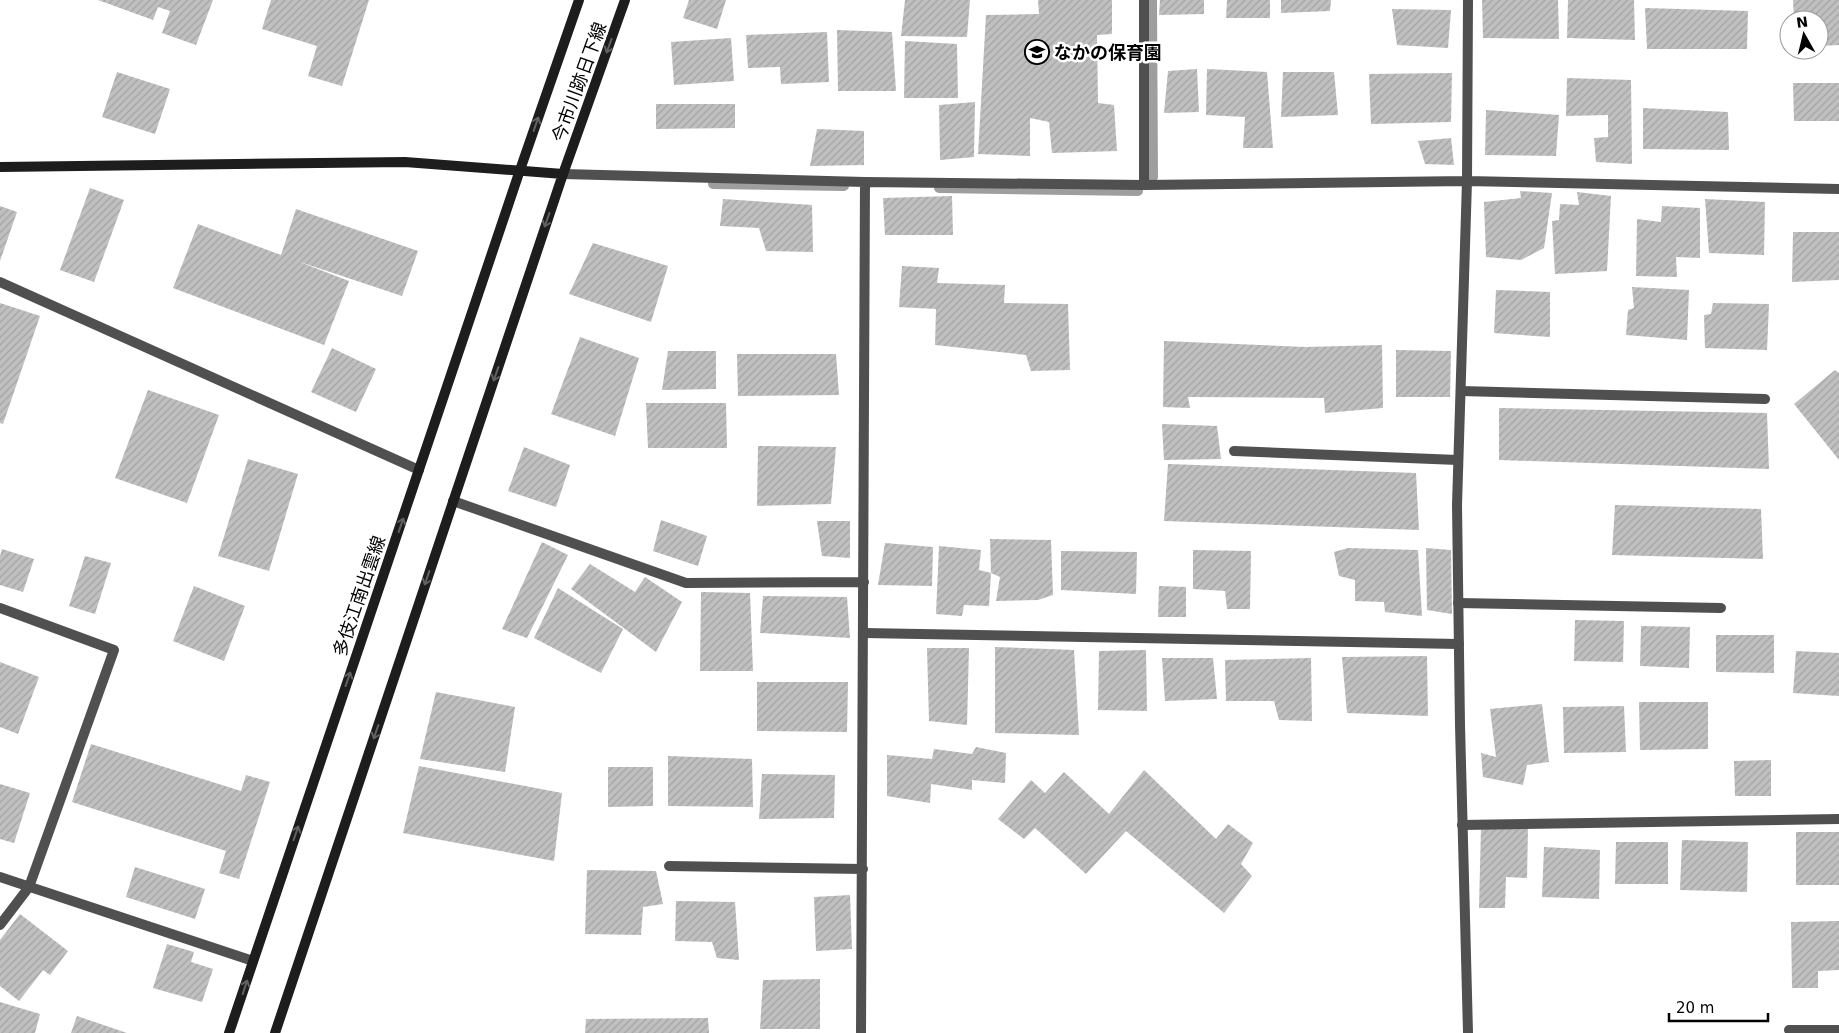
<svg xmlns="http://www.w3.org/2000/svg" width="1839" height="1033" font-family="'DejaVu Sans','Noto Sans JP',sans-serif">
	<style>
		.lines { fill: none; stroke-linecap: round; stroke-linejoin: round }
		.stream { stroke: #9e9e9e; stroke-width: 10 }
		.building { fill: url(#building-hatch) }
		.lane { stroke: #505050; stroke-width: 10 }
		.street { stroke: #505050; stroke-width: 10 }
		.secondary { stroke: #1d1d1d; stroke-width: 10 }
		.oneway { stroke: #616161 }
		.labels { text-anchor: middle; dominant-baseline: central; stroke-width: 5; stroke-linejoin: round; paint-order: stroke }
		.poi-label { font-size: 18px; font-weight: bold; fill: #000; stroke: #fff; text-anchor: start }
		.street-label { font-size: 18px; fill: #000; stroke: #fff }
	</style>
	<defs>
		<pattern id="building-hatch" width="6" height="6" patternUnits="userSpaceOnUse" patternTransform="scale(1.25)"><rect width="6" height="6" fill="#c0c0c0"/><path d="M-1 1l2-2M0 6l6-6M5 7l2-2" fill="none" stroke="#a3a3a3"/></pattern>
	</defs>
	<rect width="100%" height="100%" fill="#fff"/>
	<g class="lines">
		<path class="stream" d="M1152,0L1153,177
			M713,184L844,186
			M939,188L1138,191"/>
	</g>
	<path class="building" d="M98,0H213L196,45L162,33L170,11L158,7L153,20Z
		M271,0H369L342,86L308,76L317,46L262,29Z
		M689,0H726L717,29L683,18Z
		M905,0H970L967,37L901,36Z
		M1038,0H1112V34L1097,35L1098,103L1114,105L1117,151L1052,153L1049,122L1030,118V156L978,154L986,15L1039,14Z
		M1160,0H1204V14L1159,15Z
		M1227,0H1270V18H1226Z
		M1281,0H1331L1330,11L1281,13Z
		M1482,0H1558L1559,39L1483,38Z
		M1568,0H1634L1635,40L1567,38Z
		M1793,0H1839V45L1819,46V20H1794Z
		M1645,8L1748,11L1747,49H1647Z
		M1392,9L1451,10L1448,48L1397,45Z
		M837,30L892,32L896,91H838Z
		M827,32L829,82L781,84L780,67L748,68L746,35Z
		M731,38L734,81L674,85L671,42Z
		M905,41L957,44L958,98H904Z
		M1197,69L1199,112L1164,113L1168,71Z
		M1207,69L1267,72L1273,148H1243L1245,117L1206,115Z
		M117,72L170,89L155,134L102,117Z
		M1283,72H1334L1338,115L1281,117Z
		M1452,73L1451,122L1371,124L1369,74Z
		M1567,78L1631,80L1632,164L1596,162L1594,138L1608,137V115L1566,116Z
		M1793,83H1839V121H1794Z
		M975,102L974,157L940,160L939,105Z
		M656,104H735V128L656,129Z
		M1643,108L1728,112L1729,150L1643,149Z
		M1486,110L1559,115L1556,156L1485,155Z
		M817,129L864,131V165L810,166Z
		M1451,138L1454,165L1425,164L1418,141Z
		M90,188L124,200L94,282L60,270Z
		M1520,191L1552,193L1544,248L1521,260L1486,257L1484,202L1521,198Z
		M1577,192L1611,196L1607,271L1555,274L1552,221L1559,220L1560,204L1579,205Z
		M952,196L953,235H885L883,198Z
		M723,199L812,205L813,252L766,251L759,228L720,226Z
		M1705,199L1765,202L1764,255L1709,253Z
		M0,206L17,212L0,261Z
		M1662,206L1700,208V258L1676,257L1677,277L1636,276L1637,219L1661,222Z
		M296,209L418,251L402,296L297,261L349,281L324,345L173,288L198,224L281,255Z
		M1793,232H1839V280L1792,282Z
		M593,243L668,266L651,322L569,294Z
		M902,266L939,268L937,283L1005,285L1004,303L1068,304L1070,370L1031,371L1026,355L935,345L936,309L899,307Z
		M1632,287L1689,290L1687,340L1626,335L1628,310L1634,308Z
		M1496,290L1550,292V337L1494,333Z
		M0,303L40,316L3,424L0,423Z
		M1713,303L1769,304L1767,350L1705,348L1704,315L1711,314Z
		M580,337L639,358L615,436L551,414Z
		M1164,341L1305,347L1382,345L1383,408L1325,413L1324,398L1188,397L1190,408L1163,407Z
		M332,348L376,369L356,412L311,392Z
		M1396,350L1451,351L1450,397H1396Z
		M668,351H716V389L662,390Z
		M737,354H836L839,395L738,396Z
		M1835,370L1839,373V460L1794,404Z
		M148,390L219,415L187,503L115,478Z
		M646,403H726L727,448H648Z
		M1499,408L1767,413L1769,469L1499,460Z
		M1162,424L1217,426L1221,459L1164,460Z
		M758,446L836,447L831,504L757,506Z
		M524,447L570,465L556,507L508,491Z
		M248,459L298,474L269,571L218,556Z
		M1168,464L1416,473L1419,530L1164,521Z
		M1615,505L1761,509L1763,559L1612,555Z
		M661,520L707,536L698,566L653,551Z
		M817,521H850V558L822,556Z
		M990,539L1051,540L1053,595L1038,600L996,601L1000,577L991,573Z
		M542,542L568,555L527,638L502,629Z
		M885,543L933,547L932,586L878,585Z
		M939,546L981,550L979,570L991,573L989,606L964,605L962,616L936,614Z
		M1348,548L1418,550L1422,616L1385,612L1384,602L1355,601V580L1339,576L1334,552Z
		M1426,548L1451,550L1452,614L1427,610Z
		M2,549L34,559L23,592L0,585V556Z
		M1193,550L1251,551L1250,609H1227L1225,591L1193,589Z
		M1061,551L1137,552L1136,594L1061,590Z
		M85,556L111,563L95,614L69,606Z
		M590,564L635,592L645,577L682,602L656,652L571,589Z
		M194,586L245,606L224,661L173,641Z
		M1159,586L1186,587V617H1158Z
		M558,588L623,629L601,673L534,638Z
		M701,592L750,593L753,671H700Z
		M763,596L847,597L850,638L760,633Z
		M1575,620L1624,621L1623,662L1574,661Z
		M1641,626L1690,627L1689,668L1640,666Z
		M1716,635H1774V673L1716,672Z
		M995,647L1074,650L1079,735L995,733Z
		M927,648H969L967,725L929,721Z
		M1146,650L1147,711L1098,710L1099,651Z
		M1796,651L1839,653V696L1793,693Z
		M1427,656L1428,716L1347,713L1342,657Z
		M1162,658H1213L1217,699L1165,701Z
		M1311,658L1312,721L1279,720L1274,701H1226L1225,660Z
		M0,662L39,677L18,734L0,727Z
		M757,682H848L847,732L757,731Z
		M436,692L515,707L505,772L420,759Z
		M1639,702H1708V749L1640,750Z
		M1542,704L1549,762L1527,765L1523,785L1483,777L1481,753L1496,757L1490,709Z
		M1624,706L1626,752L1564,753L1563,707Z
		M91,744L241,791L246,775L270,782L239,879L219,873L226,851L72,802Z
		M976,747L1006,753L1005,783L972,780V790L931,784L930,803L887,796V755L932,759L934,749L972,754Z
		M668,756L752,759L753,807L668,806Z
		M1771,760V796H1735L1734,761Z
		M419,766L562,793L554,861L403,833Z
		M608,767H653V806L608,807Z
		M1144,770L1216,839L1228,824L1253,843L1241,864L1252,876L1224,913L1126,831L1086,874L1035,828L1024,839L998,819L1031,780L1045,793L1064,772L1109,814Z
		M762,774L835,775L834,818L759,819Z
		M0,784L30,793L14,843L0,839Z
		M1481,827L1528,828L1527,878L1506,877L1505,908H1479Z
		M1796,832H1839V885H1796Z
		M1682,840L1748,842L1747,892L1680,890Z
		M1616,842H1668V884H1615Z
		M1544,847L1600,850L1599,899L1542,897Z
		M135,867L205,889L195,919L126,897Z
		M587,870L656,871L663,904L643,907L641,935L585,934Z
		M850,895L852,949L816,951L814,897Z
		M676,901L735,902L739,960L717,958L712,942L675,941Z
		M20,914L68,951L50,975L43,970L19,1001L0,986V940Z
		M1839,921V970L1818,971V988H1792L1791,922Z
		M167,944L194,952L191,962L213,969L202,1002L153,988Z
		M820,979V1029H760L763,980Z
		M0,1002L40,1014L35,1033H0Z
		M77,1016L127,1033H71Z
		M708,1018L709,1033H585L586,1019Z"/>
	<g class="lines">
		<path class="lane" d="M1461,391L1765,399
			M1234,451L1458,460
			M1458,603L1721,608
			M864,633L1459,644
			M1462,825L1839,819"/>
		<path class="street" d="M1144,0V185
			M563,174L865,182L1144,185L1467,181L1839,189
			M0,282L419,470
			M453,501L686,583L864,582
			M0,608L114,650L29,887L0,925
			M669,866L863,869
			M0,877L253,961
			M1789,1030H1839
			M861,1033L865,182
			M1468,1033L1460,725L1457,505L1467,181L1468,0"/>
		<path class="secondary" d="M0,167L405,162L563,174
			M229,1033L520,170L579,0
			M275,1033L563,174L625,0"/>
	</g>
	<defs><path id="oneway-shaft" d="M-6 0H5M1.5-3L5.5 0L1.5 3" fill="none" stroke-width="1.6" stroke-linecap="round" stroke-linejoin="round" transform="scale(1.25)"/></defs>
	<g class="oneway">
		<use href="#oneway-shaft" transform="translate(609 46) rotate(110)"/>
		<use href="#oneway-shaft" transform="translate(536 124) rotate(-71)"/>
		<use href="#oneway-shaft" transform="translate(547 220) rotate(109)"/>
		<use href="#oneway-shaft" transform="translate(496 374) rotate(109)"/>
		<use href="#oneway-shaft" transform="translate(401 525) rotate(-71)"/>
		<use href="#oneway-shaft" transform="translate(427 578) rotate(109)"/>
		<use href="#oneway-shaft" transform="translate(348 679) rotate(-71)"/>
		<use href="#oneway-shaft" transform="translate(376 732) rotate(109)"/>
		<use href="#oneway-shaft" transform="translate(296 833) rotate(-71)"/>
		<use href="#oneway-shaft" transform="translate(245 987) rotate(-72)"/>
	</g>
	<defs>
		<symbol id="school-ring" viewBox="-11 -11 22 22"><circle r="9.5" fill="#fff" stroke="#000" stroke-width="1.5"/><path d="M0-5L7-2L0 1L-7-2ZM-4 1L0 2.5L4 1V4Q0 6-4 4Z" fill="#000"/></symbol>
	</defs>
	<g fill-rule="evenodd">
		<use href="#school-ring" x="1023" y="38" width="28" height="28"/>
	</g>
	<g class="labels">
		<g class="poi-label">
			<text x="1054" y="52">なかの保育園</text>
		</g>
		<g class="street-label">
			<text transform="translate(579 82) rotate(-70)">今市川跡日下線</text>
			<text transform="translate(359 596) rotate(-71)">多伎江南出雲線</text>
		</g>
	</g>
	<g transform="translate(1804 35) rotate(352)"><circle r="24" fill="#ffffff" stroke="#999999"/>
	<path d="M0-4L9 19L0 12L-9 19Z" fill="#000000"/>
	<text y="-8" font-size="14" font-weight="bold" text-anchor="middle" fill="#000000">N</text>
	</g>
	<path d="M1669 1013v8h99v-8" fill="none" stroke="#000000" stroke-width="2.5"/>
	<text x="1676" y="1013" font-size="15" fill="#000000" stroke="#ffffff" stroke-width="4" paint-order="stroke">20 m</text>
</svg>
